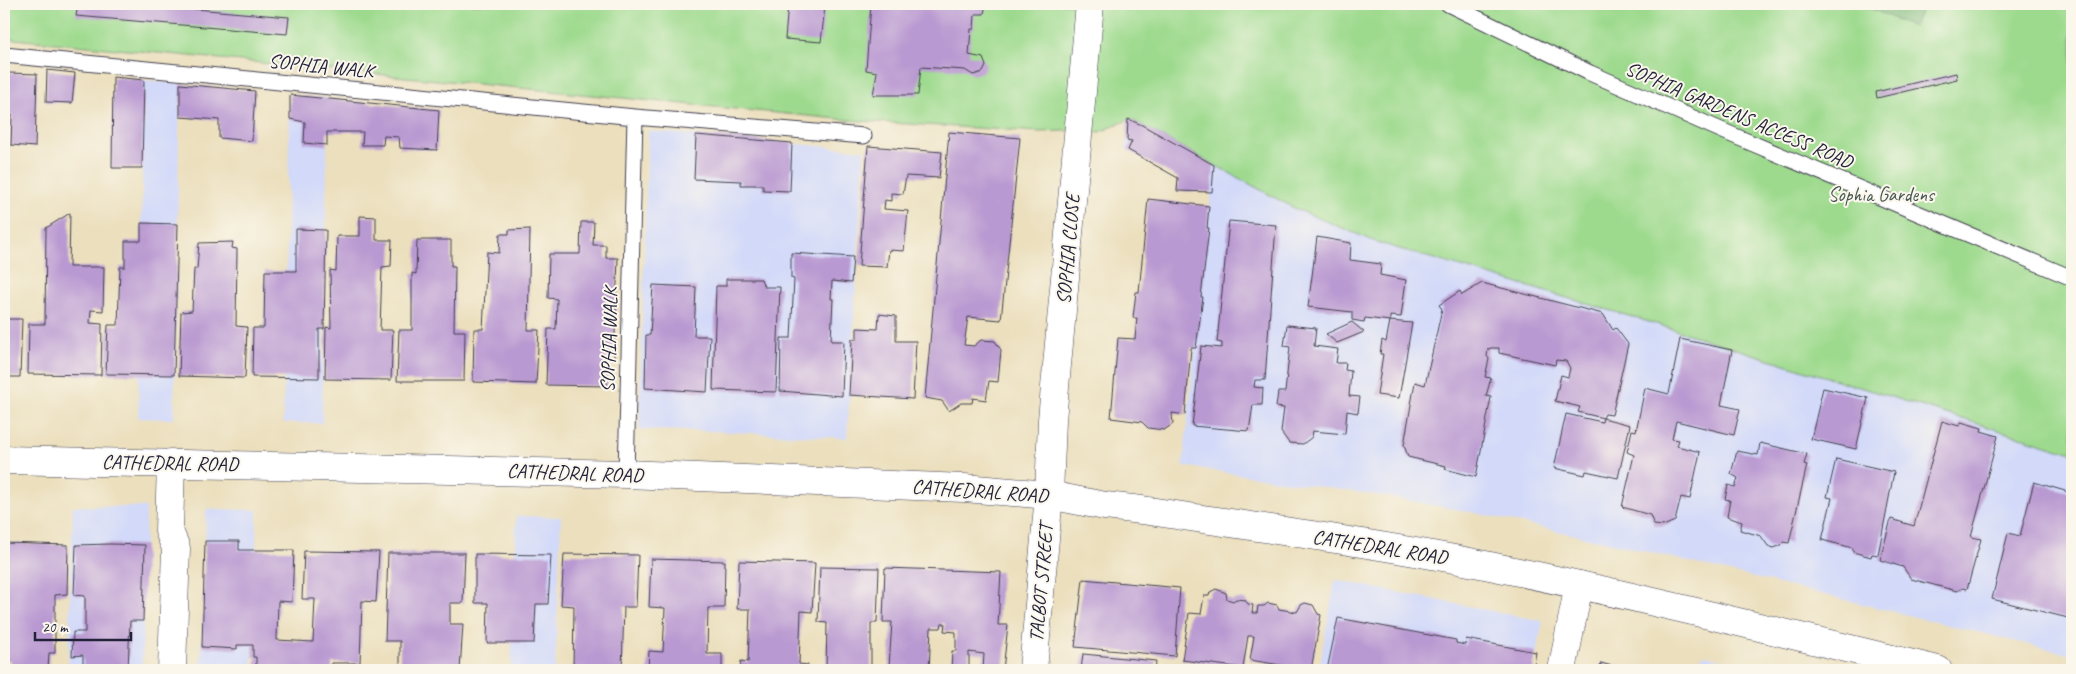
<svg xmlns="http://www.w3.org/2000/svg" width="2076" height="674" font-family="Caveat,sans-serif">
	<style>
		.built { fill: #d2d9f9 }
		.green { fill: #9eda8e; stroke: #607e64 }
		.forest { fill: #7eba79; stroke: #506e5a }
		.building { fill: #b999d1 }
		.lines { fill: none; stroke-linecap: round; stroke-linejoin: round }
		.service-casing { stroke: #403e4e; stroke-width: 17 }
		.minor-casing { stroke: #403e4e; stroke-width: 29 }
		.primary-casing { stroke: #403e4e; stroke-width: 29 }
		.service { stroke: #fff; stroke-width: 15 }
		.minor { stroke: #fff; stroke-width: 28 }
		.primary { stroke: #fff; stroke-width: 28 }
		.labels { text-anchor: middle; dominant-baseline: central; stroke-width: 4; stroke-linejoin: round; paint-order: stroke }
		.street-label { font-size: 20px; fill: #22223b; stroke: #fbf7ec }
		.park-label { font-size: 20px; fill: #475954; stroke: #fbf7ec }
	</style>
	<rect width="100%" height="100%" fill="#fbf7ec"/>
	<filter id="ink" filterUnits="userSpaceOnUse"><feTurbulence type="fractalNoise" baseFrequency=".02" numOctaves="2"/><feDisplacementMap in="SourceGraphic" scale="10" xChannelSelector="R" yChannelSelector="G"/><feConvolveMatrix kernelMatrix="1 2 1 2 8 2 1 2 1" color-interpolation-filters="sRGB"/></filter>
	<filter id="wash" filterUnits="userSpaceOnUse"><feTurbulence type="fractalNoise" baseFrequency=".0096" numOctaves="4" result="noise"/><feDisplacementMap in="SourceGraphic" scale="20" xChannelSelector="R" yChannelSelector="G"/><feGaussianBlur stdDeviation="1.12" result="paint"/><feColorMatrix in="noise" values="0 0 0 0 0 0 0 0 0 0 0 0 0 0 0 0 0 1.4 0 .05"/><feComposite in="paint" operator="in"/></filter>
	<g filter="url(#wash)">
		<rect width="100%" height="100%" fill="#ebdfbd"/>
		<path class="built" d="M144,80L180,84L174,419L138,418Z
			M290,95L328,98L322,423H283Z
			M1128,119L1142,125L1294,208L1376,241L1656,324L2072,453V655L1607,542L1466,511L1383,496L1183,466L1211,192L1178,178L1126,149Z
			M648,131L864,150L847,438L713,431L639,430Z
			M73,506L146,507L142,670H68Z
			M206,509L257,510L252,670H201Z
			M516,516L561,517L555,670H511Z
			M1335,580L1543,621L1533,670H1319Z
			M1702,654L1745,666L1763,670H1698Z"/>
		<path class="green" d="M4,4H2072V453L1656,324L1376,242L1294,208L1130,119L1100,132L1086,130L1040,132L859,121L4,38Z"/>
		<path class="forest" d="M1860,4H1891L1898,7L1900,4H1923L1914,27Z"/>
		<g id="blocks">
			<path class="building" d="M78,4H137L289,17L287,34L76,16Z
				M788,4L825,6L821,42L785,39Z
				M871,4H986L984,14H975L974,29H971L969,55L983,58L986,66L983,72L973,75L965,70L921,67L918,95H873L877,72L866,70Z
				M47,70L75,73L72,103L46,102Z
				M9,73L37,74L35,147L11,145L12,115H9L8,109H4V78H8Z
				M1956,73L1957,79L1877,98L1876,92Z
				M113,77L144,80L142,168H112Z
				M180,84L255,91L252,141L219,138V120L180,117Z
				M290,95L439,110L437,150L400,148L399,137L384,136L383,145H362L363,132H327V145L304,143L305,122L290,119Z
				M1128,119L1142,125L1214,165L1212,192L1177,191L1178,178L1128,150L1132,141L1127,140Z
				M949,132L1020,138L1001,320L968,317L964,345L974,346L981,340L995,341L1001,350L998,382L989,381L986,400L973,398L972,403H961L949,411L942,401L925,398Z
				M696,135L792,143L790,191L763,190V185H741V181L694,179Z
				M868,146L942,152L939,178L906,176L903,194L891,193V201L885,200L884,209L908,211L904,251L889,250L887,267L859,266Z
				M1148,199L1209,206L1207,228H1209L1201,297H1203L1196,348H1191L1185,415L1172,413L1173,424L1164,430L1148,428L1142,422L1111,418L1118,338L1135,339L1137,318H1133L1136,292H1139Z
				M70,213L69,267H104L103,311L91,310L90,323L102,324L101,375L28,374L29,324H45L46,228Z
				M360,216L376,217V240H392L391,266L382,267L380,330H393L391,380L325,379L326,327L331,328L330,270L336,271L337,236H360Z
				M1229,221L1276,225L1265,380H1255L1254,387L1263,388L1262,405H1253L1249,431L1192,426L1201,346L1222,348V343L1217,342Z
				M581,222H594L593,245H606V258H618L614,358H606L607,386L546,385L548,329H556L557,299L548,298L549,254H580Z
				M141,223L178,224L174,375L106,374L108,325H118L120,267H125V241H141Z
				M296,229L326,230L324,329H319V378L252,377L253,328H264L265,271H296Z
				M530,229L528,330H539L536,384L473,382L474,329H483L487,252L499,253L500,234H509V230Z
				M1317,237L1351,243L1350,260L1381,264L1380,275L1406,280L1401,317L1390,316V321L1365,318L1364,322L1352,320V312L1308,307Z
				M417,240H451V266H455L454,331H465L464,381H397L399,330H412V273L416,274Z
				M233,242L232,248L237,249L236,326L247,327L245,378L179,376L181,312L192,311L194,269H197L199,243Z
				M791,253L853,257L851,283L832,281L831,299H833L831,341H844L842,396L780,391L781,338H791L794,279L791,278Z
				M726,279H761L764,287H780L776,392L713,390L716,286H726Z
				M1482,283L1603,314L1613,330L1616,328L1628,344L1612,415L1605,414L1603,418L1578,412L1580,407L1555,401L1561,375L1568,377L1570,368L1566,361L1556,360L1555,365L1499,353V348H1491L1488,349L1487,356L1489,359L1485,377L1491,378L1486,396L1491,397L1476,477L1445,469L1446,466L1408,457L1404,445L1415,382L1425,385L1442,309L1439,305L1460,291L1462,295Z
				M653,285L696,287L694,336H710L707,392L645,388L646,335H650Z
				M879,314L896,316V341H916L913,399L849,395L852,339H857V328L878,329Z
				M4,319H22L20,377H4Z
				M1390,321L1412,323L1399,398L1377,395L1383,354H1380L1382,340L1386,342Z
				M1352,322L1364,332L1337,343L1326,334Z
				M1287,325L1316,328L1314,346L1338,349L1336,363H1346L1345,370L1351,371L1349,396L1360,397L1358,413L1347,411L1345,434L1313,431L1312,437L1303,444L1289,443L1281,432L1284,408L1276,407L1278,392H1285L1290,347L1284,346Z
				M1680,339L1732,350L1721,405L1740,409L1734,435L1676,421L1672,439L1679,440L1677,446L1700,452L1690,499L1681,497L1675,521L1663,526L1654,525L1650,515L1622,507L1634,455L1627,452L1632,430L1636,431L1645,388L1669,394Z
				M1823,388L1868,398L1856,449L1811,439Z
				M1566,414L1602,422L1603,418L1630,425L1618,478L1586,471L1585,475L1554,468Z
				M1942,421L1959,426L1961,422L1982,428L1981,431L1998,436L1971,537L1981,539L1967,589L1963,588L1957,591L1911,579L1903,567L1880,560L1891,519L1914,526Z
				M1760,443L1807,454L1804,464L1807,465L1789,543L1783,542L1779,546L1774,548L1768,546L1761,536L1740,530L1742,522L1727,517L1730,500L1725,499L1728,485L1735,487L1738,478L1731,474L1737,451L1758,455Z
				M1836,459L1894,472L1878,555L1872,554L1871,557L1853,552V548L1822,540L1832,498L1827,497Z
				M2034,482L2072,493V619L1992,599L2008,533L2020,536Z
				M205,541H239V550H294L292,602L278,601L277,640L313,642L315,599H302L304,551L379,552L376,602L362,601L360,663H332V670H256V657H253V645H237V649L202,647Z
				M4,543L68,545L67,594L55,595V653H49L48,670H10L11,660L4,659Z
				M110,544L145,545L143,621H130L128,670H83V655L72,656L73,632H85V596L74,595L76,545Z
				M388,553H465L463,603H450V624H463L460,670L400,668V641H385Z
				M475,554L551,555L548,604H536L534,643H487L488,603H475Z
				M564,554L638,555L636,607H624L622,670H573L574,606L561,605Z
				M651,559L725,561L724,608H708L707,654H722V670H648L649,651L663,652L665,608L649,607Z
				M739,561L815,563L812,612L801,611L799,664L808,665V670H740L741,661L748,662L750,609H737Z
				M820,567L879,568L877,623H871V670H826L827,623L818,622Z
				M885,568L1001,572L998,625H1008L1003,670H983L984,654L969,652V670H951L952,651H956V632L944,631L945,623H942L941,628H931L929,670L889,667L892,622H883Z
				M1083,579L1180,588L1175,656L1075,647Z
				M1216,589L1226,593L1227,599L1233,601L1236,599L1245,600L1248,604L1253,605L1252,613H1257L1258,606H1264L1268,603L1277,605L1279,609L1297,612L1301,605L1305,603L1313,605L1318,614L1321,615L1311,670L1250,660L1254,636H1248L1243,668L1182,660L1189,613L1201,614L1204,596H1209L1210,592Z
				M1338,618L1456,640V643L1465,645L1466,639L1536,652L1533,670H1327Z
				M1083,654L1156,661L1155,670H1081Z
				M1601,663L1627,670H1600Z"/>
		</g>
	</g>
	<g filter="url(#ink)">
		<use href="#blocks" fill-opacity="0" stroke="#403e4e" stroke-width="1"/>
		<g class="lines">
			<defs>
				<path id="service" d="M1448,4L1590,73L1730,134L2072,278
					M4,55L635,117L864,136
					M626,474L635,117"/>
				<path id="minor" d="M171,463L169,531L176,548L172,670
					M1033,670L1049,495L1052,420L1090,4
					M1562,670L1579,585"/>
				<path id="primary" d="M4,460L626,474L964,488L1049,495L1105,506L1142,510C1255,527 1368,542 1480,564C1634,595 1786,634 1938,670"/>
			</defs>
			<use href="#service" class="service-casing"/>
			<use href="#minor" class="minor-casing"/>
			<use href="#primary" class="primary-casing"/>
			<use href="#service" class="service"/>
			<use href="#minor" class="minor"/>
			<use href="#primary" class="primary"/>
		</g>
	</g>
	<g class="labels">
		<g class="street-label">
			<text transform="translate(321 66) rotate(6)">SOPHIA WALK</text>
			<text transform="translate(1739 115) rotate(23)">SOPHIA GARDENS ACCESS ROAD</text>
			<text transform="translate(1068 249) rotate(-85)">SOPHIA CLOSE</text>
			<text transform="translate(609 340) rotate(-88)">SOPHIA WALK</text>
			<text transform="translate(170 463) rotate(1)">CATHEDRAL ROAD</text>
			<text transform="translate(575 473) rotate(2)">CATHEDRAL ROAD</text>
			<text transform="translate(980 491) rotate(4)">CATHEDRAL ROAD</text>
			<text transform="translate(1380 547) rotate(9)">CATHEDRAL ROAD</text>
			<text transform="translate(1041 583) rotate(-85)">TALBOT STREET</text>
		</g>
		<g class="park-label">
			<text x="1881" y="194">Sophia Gardens</text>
		</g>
	</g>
	<rect width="2076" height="674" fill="none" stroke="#fbf7ec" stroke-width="20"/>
	<path d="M35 632v8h96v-8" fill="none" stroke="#22223b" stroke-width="2.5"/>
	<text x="42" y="632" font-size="15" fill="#22223b" stroke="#fbf7ec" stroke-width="4" paint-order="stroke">20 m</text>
</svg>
